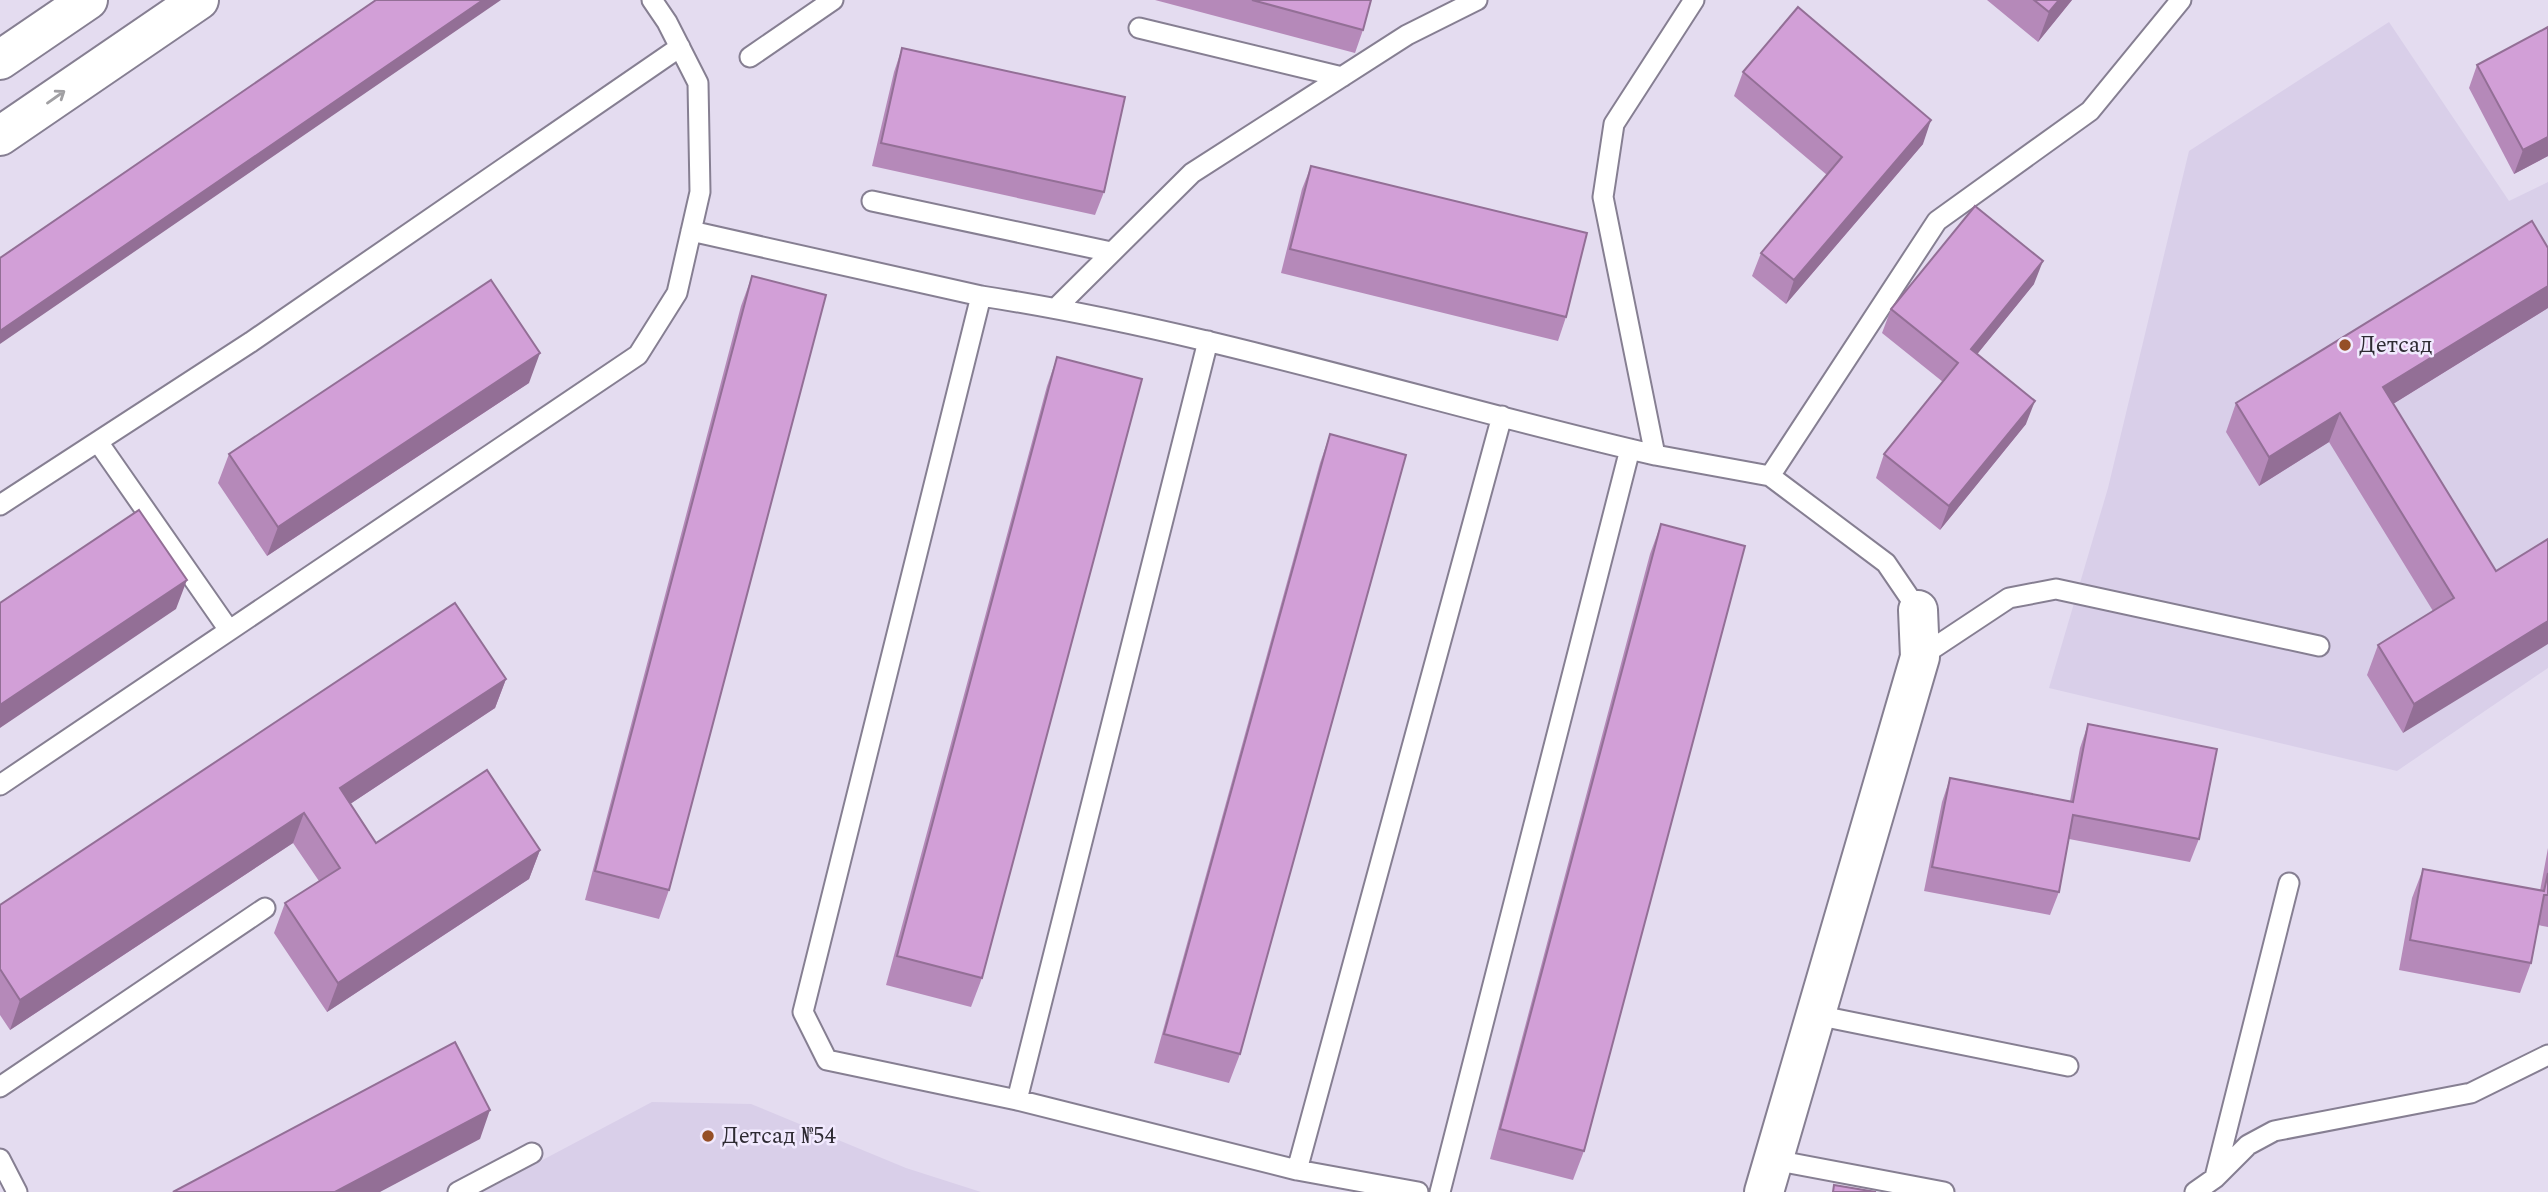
<svg xmlns="http://www.w3.org/2000/svg" width="2548" height="1192" font-family="Spectral,serif">
	<style>
		.built { fill: #d9cfe9 }
		.lines { fill: none; stroke-linecap: round; stroke-linejoin: round }
		.service-casing { stroke: #867f92; stroke-width: 23 }
		.minor-casing { stroke: #867f92; stroke-width: 42 }
		.primary-casing { stroke: #867f92; stroke-width: 42 }
		.service { stroke: #fff; stroke-width: 19 }
		.minor { stroke: #fff; stroke-width: 38 }
		.primary { stroke: #fff; stroke-width: 38 }
		.wall { fill: #b589b9 }
		.shaded-wall { fill: #936f96 }
		.building { fill: #d29fd7; stroke: #936f96; stroke-width: 2 }
		.oneway { stroke: #a1a0a3 }
		.poi-dot { fill: #954f27; stroke: #f1e9fe; stroke-width: 2.5 }
		.labels { text-anchor: middle; dominant-baseline: central; stroke-width: 5; stroke-linejoin: round; paint-order: stroke }
		.poi-label { font-size: 23px; fill: #2e2b33; stroke: #f1e9fe; text-anchor: start }
	</style>
	<rect width="100%" height="100%" fill="#e4dcf0"/>
	<path class="built" d="M2389,22L2509,201L2548,182V668L2397,771L2049,688L2108,488L2189,151Z
		M652,1102L751,1104L906,1168L981,1192H482Z"/>
	<g class="lines">
		<defs>
			<path id="service" d="M1694,0L1614,124L1603,197L1655,455L1770,476L1886,563L1918,610
				M1139,28L1342,77
				M750,57L833,0
				M872,201L1111,252
				M691,231L981,296
				M1056,308L1192,173L1407,35L1477,0
				M98,442L229,630
				M1770,476L1937,221L2090,111L2181,0
				M0,505L251,342L680,47
				M1920,657L2009,598L2056,589L2319,646
				M0,785L638,355L677,293L700,192L698,83L667,22L652,0
				M1816,1015L2068,1066
				M0,1087L265,908
				M1017,1100L1208,341
				M0,1159L17,1192
				M1774,1160L1944,1192
				M1297,1170L1502,416
				M2215,1177L2289,883
				M458,1192L532,1153
				M1418,1192L1297,1170L1017,1100L827,1060L803,1012L981,296C1209,331 1430,403 1655,455
				M1440,1192L1630,449
				M2195,1192L2215,1178L2248,1145L2274,1131L2471,1093L2548,1055"/>
			<path id="minor" d="M1764,1192L1920,657L1918,610"/>
			<path id="primary" d="M0,60L88,0
				M0,136L199,0"/>
		</defs>
		<use href="#service" class="service-casing"/>
		<use href="#minor" class="minor-casing"/>
		<use href="#primary" class="primary-casing"/>
		<use href="#service" class="service"/>
		<use href="#minor" class="minor"/>
		<use href="#primary" class="primary"/>
	</g>
	<path class="wall" d="M1155,0H1371L1363,30L1355,53Z
		M1987,0H2072L2038,42Z
		M902,48L1104,192L1095,215L872,166L894,72Z
		M2477,65L2548,156L2514,174L2469,88Z
		M1743,72L1923,144L1786,304L1752,276L1761,253L1827,175L1734,96Z
		M1311,166L1566,317L1558,341L1281,273L1302,189Z
		M752,276L669,890L659,919L585,900L741,306Z
		M2034,284L1977,354L2026,424L1940,530L1876,478L1884,454L1943,382L1882,333L1891,309Z
		M2548,308L2393,404L2496,571L2403,733L2367,675L2378,645L2433,611L2329,442L2259,486L2226,432L2236,403Z
		M1057,357L982,978L971,1007L886,985L1047,386Z
		M529,383L267,556L218,483L229,454Z
		M1330,434L1240,1054L1229,1083L1154,1063L1320,463Z
		M1661,524L1584,1151L1573,1180L1490,1159L1650,554Z
		M506,679L495,708L350,804L376,843L540,850L529,879L327,1012L274,933L285,903L319,881L293,843L10,1030L0,1015V905Z
		M2088,724L2199,839L2190,862L2069,839L2059,892L2050,915L1924,891L1942,802L1950,778L2070,801L2080,748Z
		M2548,848V927L2538,925L2531,963L2520,993L2399,970L2412,898L2423,869L2540,891Z"/>
	<path class="shaded-wall" d="M483,0H501L0,344V331Z
		M2059,0H2072L2038,42L2049,12Z
		M1931,120L1923,144L1786,304L1794,280Z
		M2548,137V156L2514,174L2523,150Z
		M2043,261L2034,284L1962,373L1971,349Z
		M2548,286V308L2372,417L2383,387Z
		M540,353L529,383L267,556L278,527Z
		M2035,401L2026,424L1940,530L1949,506Z
		M2340,413L2329,442L2259,486L2269,457Z
		M187,580L176,609L0,728V705Z
		M2548,621V644L2403,733L2414,704Z
		M506,679L495,708L329,818L340,788Z
		M304,813L293,843L10,1030L20,1000Z
		M540,850L529,879L327,1012L338,983Z
		M490,1110L480,1139L380,1192H335Z"/>
	<path class="building" d="M376,0H483L0,331V258Z
		M1252,0H1371L1363,30Z
		M2034,0H2059L2049,12Z
		M1798,7L1931,120L1794,280L1761,253L1842,157L1743,72Z
		M2548,27V137L2523,150L2477,65Z
		M902,48L1125,97L1104,192L881,143Z
		M1311,166L1587,233L1566,317L1290,249Z
		M1975,206L2043,261L1971,349L2035,401L1949,506L1884,454L1958,363L1891,309Z
		M2532,221L2548,248V286L2383,387L2496,571L2548,539V621L2414,704L2378,645L2454,598L2340,413L2269,457L2236,403Z
		M752,276L826,295L669,890L595,871Z
		M491,280L540,353L278,527L229,454Z
		M1057,357L1142,379L982,978L897,956Z
		M1330,434L1406,455L1240,1054L1164,1034Z
		M139,510L187,580L0,705V603Z
		M1661,524L1745,546L1584,1151L1500,1129Z
		M455,603L506,679L340,788L376,843L487,770L540,850L338,983L285,903L340,868L304,813L20,1000L0,969V905Z
		M2088,724L2217,749L2199,839L2073,815L2059,892L1932,867L1950,778L2073,802Z
		M2423,869L2544,891L2548,873V895H2544L2531,963L2410,940Z
		M455,1042L490,1110L335,1192H173Z
		M1834,1185L1876,1192H1833Z"/>
	<defs><path id="oneway-shaft" d="M-6 0H5M1.5-3L5.5 0L1.5 3" fill="none" stroke-width="1.6" stroke-linecap="round" stroke-linejoin="round" transform="scale(1.75)"/></defs>
	<use class="oneway" href="#oneway-shaft" transform="translate(56 97) rotate(-35)"/>
	<g class="poi-dot">
		<circle cx="2345" cy="345" r="7"/>
		<circle cx="708" cy="1136" r="7"/>
	</g>
	<g class="labels">
		<g class="poi-label">
			<text x="2359" y="345">Детсад</text>
			<text x="722" y="1136">Детсад №54</text>
		</g>
	</g>
</svg>
